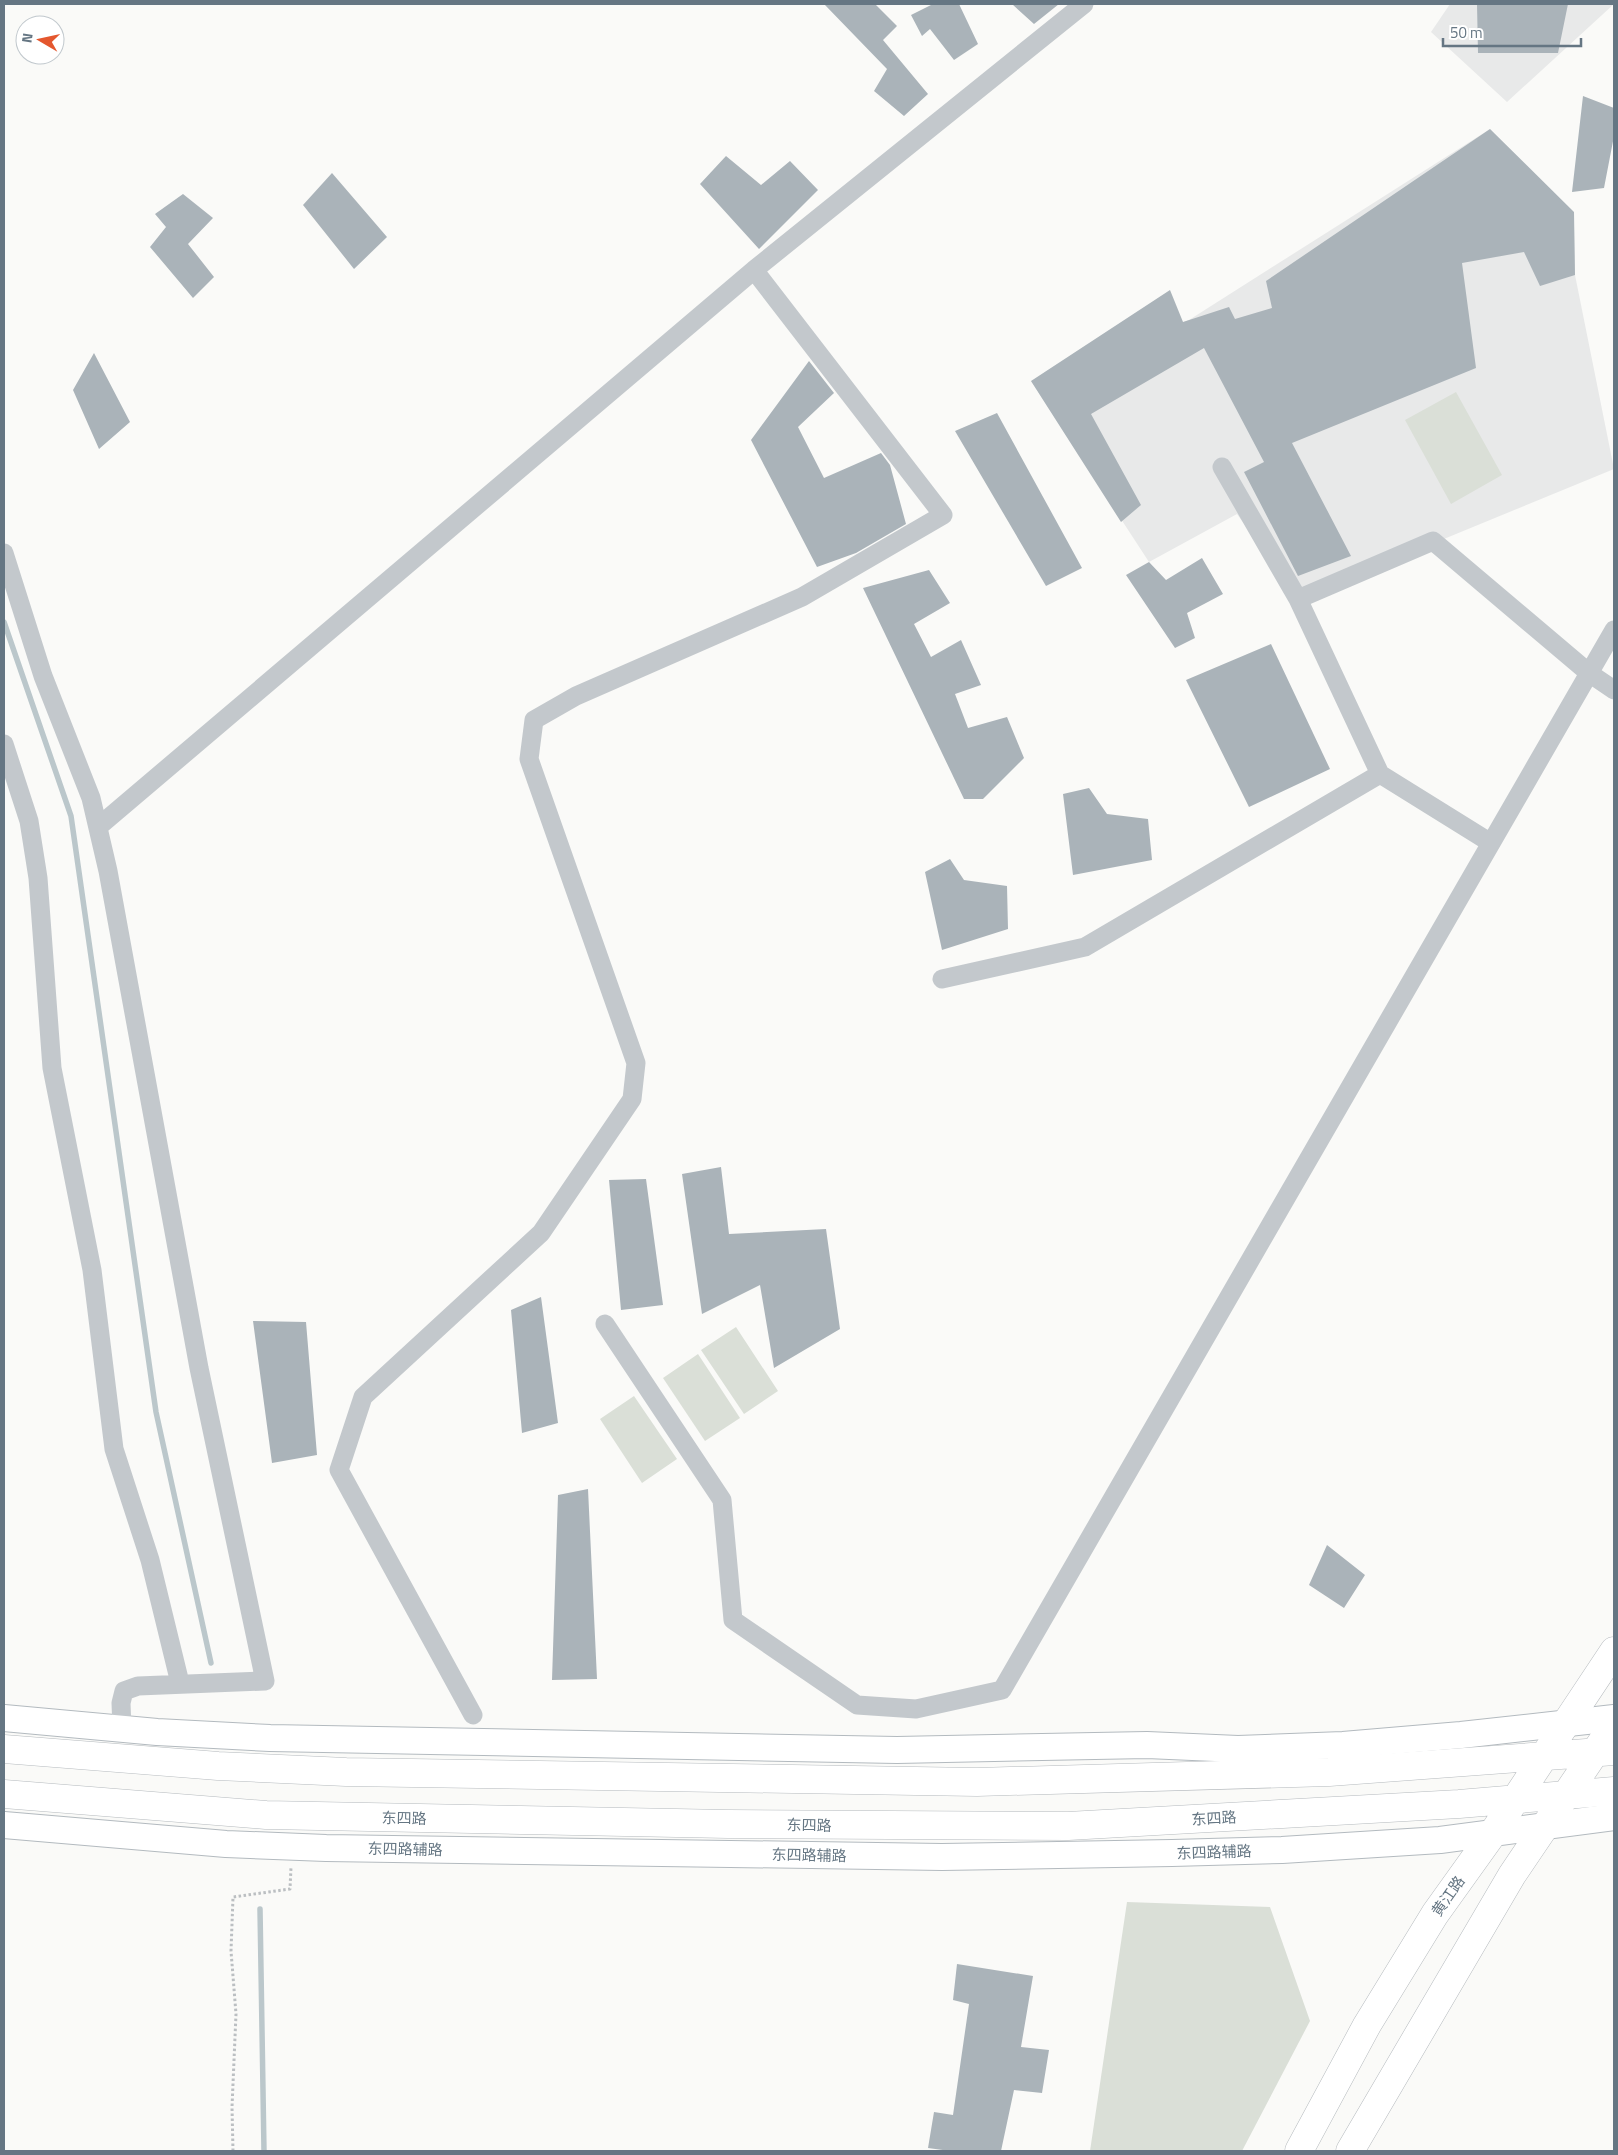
<svg xmlns="http://www.w3.org/2000/svg" width="1618" height="2155" font-family="'Titillium Web','Noto Sans SC',sans-serif">
	<style>
		.built { fill: #e8e9e9 }
		.green { fill: #dadfd7 }
		.lines { fill: none; stroke-linecap: round; stroke-linejoin: round }
		.stream { stroke: #bbc7cb; stroke-width: 5.5 }
		.building { fill: #aab3b9 }
		.secondary-casing { stroke: #b3babf; stroke-width: 28 }
		.primary-casing { stroke: #b5babe; stroke-width: 29 }
		.path { stroke: #bbbfc2; stroke-width: 3; stroke-dasharray: 2.5 2.5; stroke-linecap: butt }
		.minor { stroke: #c3c8cc; stroke-width: 19 }
		.secondary { stroke: #fff; stroke-width: 26 }
		.primary { stroke: #fff; stroke-width: 28 }
		.labels { text-anchor: middle; dominant-baseline: central; stroke-width: 5; stroke-linejoin: round; paint-order: stroke }
		.street-label { font-size: 15px; fill: #657683; stroke: #fff }
	</style>
	<rect width="100%" height="100%" fill="#fafaf8"/>
	<path class="built" d="M1450,4H1614L1507,102L1431,32Z
		M1490,129L1574,225L1575,275L1614,469L1298,599L1237,514L1149,562L1031,381L1189,320Z"/>
	<path class="green" d="M1456,392L1502,475L1451,504L1405,420Z
		M736,1327L778,1391L744,1414L701,1350Z
		M698,1354L740,1418L705,1441L663,1378Z
		M634,1396L677,1459L642,1483L600,1419Z
		M1127,1902L1270,1907L1310,2021L1242,2151H1090Z"/>
	<g class="lines">
		<path class="stream" d="M4,622L71,816L156,1412L211,1663
			M260,1909L264,2151"/>
	</g>
	<path class="building" d="M824,4H875L897,26L883,40L928,94L904,116L874,91L887,69Z
		M933,4H959L978,44L954,60L930,29L922,36L911,15Z
		M1012,4H1059L1034,24Z
		M1477,4H1568L1558,53H1478Z
		M1583,96L1614,108V136L1604,188L1572,192Z
		M1490,129L1574,212L1575,275L1540,286L1524,252L1462,263L1476,368L1292,443L1351,556L1298,576L1244,472L1264,462L1204,348L1091,414L1141,505L1121,522L1031,381L1170,290L1183,322L1229,307L1235,319L1272,308L1266,281Z
		M726,156L761,185L790,161L818,190L759,249L700,184Z
		M332,173L387,237L354,269L303,205Z
		M183,194L213,218L188,244L214,277L193,298L150,247L166,227L155,214Z
		M94,353L130,422L99,449L73,390Z
		M809,361L834,393L798,427L824,478L881,453L890,465L906,524L856,553L817,567L751,440Z
		M997,413L1082,568L1046,586L955,431Z
		M1202,558L1223,594L1187,613L1195,638L1175,648L1126,575L1149,562L1166,580Z
		M929,570L950,603L914,624L931,657L961,640L981,685L955,694L968,728L1007,717L1024,758L983,799H964L863,588Z
		M1271,644L1330,769L1249,807L1186,680Z
		M1089,788L1107,814L1148,819L1152,860L1073,875L1063,794Z
		M950,859L964,880L1007,886L1008,929L942,950L925,872Z
		M721,1167L729,1234L826,1229L840,1329L774,1368L760,1285L702,1314L682,1174Z
		M646,1179L663,1305L621,1310L609,1180Z
		M541,1297L558,1423L522,1433L511,1310Z
		M253,1321L306,1322L317,1455L272,1463Z
		M588,1489L597,1679L552,1680L558,1495Z
		M1327,1545L1365,1575L1344,1608L1309,1585Z
		M957,1964L1033,1976L1021,2047L1049,2050L1042,2093L1014,2090L1001,2151H950L928,2148L934,2112L953,2115L969,2004L953,2000Z"/>
	<g class="lines">
		<defs>
			<path id="secondary" d="M4,1718L157,1732L270,1738L897,1750L1147,1745L1238,1749L1343,1745L1461,1735L1614,1718
				M4,1825L226,1844L326,1848L942,1857L1172,1853L1282,1850L1440,1840L1614,1817"/>
			<path id="primary" d="M4,1749L218,1766L346,1772L977,1782L1329,1772L1614,1751
				M4,1794L266,1815L728,1824L1068,1826L1459,1804L1614,1791
				M1299,2151L1367,2025L1435,1914L1493,1833L1614,1651
				M1350,2151L1512,1875L1614,1724"/>
		</defs>
		<use href="#secondary" class="secondary-casing"/>
		<use href="#primary" class="primary-casing"/>
		<path class="path" d="M233,2151L232,2107L236,2014L231,1951L233,1897L290,1889L291,1867"/>
		<path class="minor" d="M1222,467L1298,599L1380,774L1491,843
			M4,553L43,676L91,798L108,871L199,1368L265,1681L138,1686L124,1691L121,1703L122,1729
			M1298,599L1433,541L1589,673L1614,690
			M4,744L29,821L38,878L52,1068L92,1270L114,1449L150,1560L180,1683
			M98,827L754,270L1084,4
			M942,979L1085,947L1380,774
			M605,1324L722,1500L733,1620L857,1705L916,1709L1002,1690L1614,630
			M473,1715L339,1470L363,1397L541,1233L632,1099L636,1063L529,759L534,720L576,696L802,597L943,515L754,270"/>
		<use href="#secondary" class="secondary"/>
		<use href="#primary" class="primary"/>
	</g>
	<g class="labels">
		<g class="street-label">
			<text transform="translate(404 1818) rotate(1)">东四路</text>
			<text transform="translate(1214 1818) rotate(-3)">东四路</text>
			<text transform="translate(809 1825) rotate(1)">东四路</text>
			<text transform="translate(405 1849) rotate(1)">东四路辅路</text>
			<text transform="translate(1214 1852) rotate(-2)">东四路辅路</text>
			<text transform="translate(809 1855) rotate(1)">东四路辅路</text>
			<text transform="translate(1448 1896) rotate(-55)">黄江路</text>
		</g>
	</g>
	<rect width="1618" height="2155" fill="none" stroke="#657683" stroke-width="10"/>
	<g transform="translate(40 40) rotate(279)"><circle r="24" fill="#ffffff" stroke="#c1c8cd"/>
	<path d="M0-4L9 19L0 12L-9 19Z" fill="#e4572e"/>
	<text y="-8" font-size="14" font-weight="bold" text-anchor="middle" fill="#657683">N</text>
	</g>
	<path d="M1443 38v8h138v-8" fill="none" stroke="#657683" stroke-width="2.5"/>
	<text x="1450" y="38" font-size="15" fill="#657683" stroke="#ffffff" stroke-width="4" paint-order="stroke">50 m</text>
</svg>
